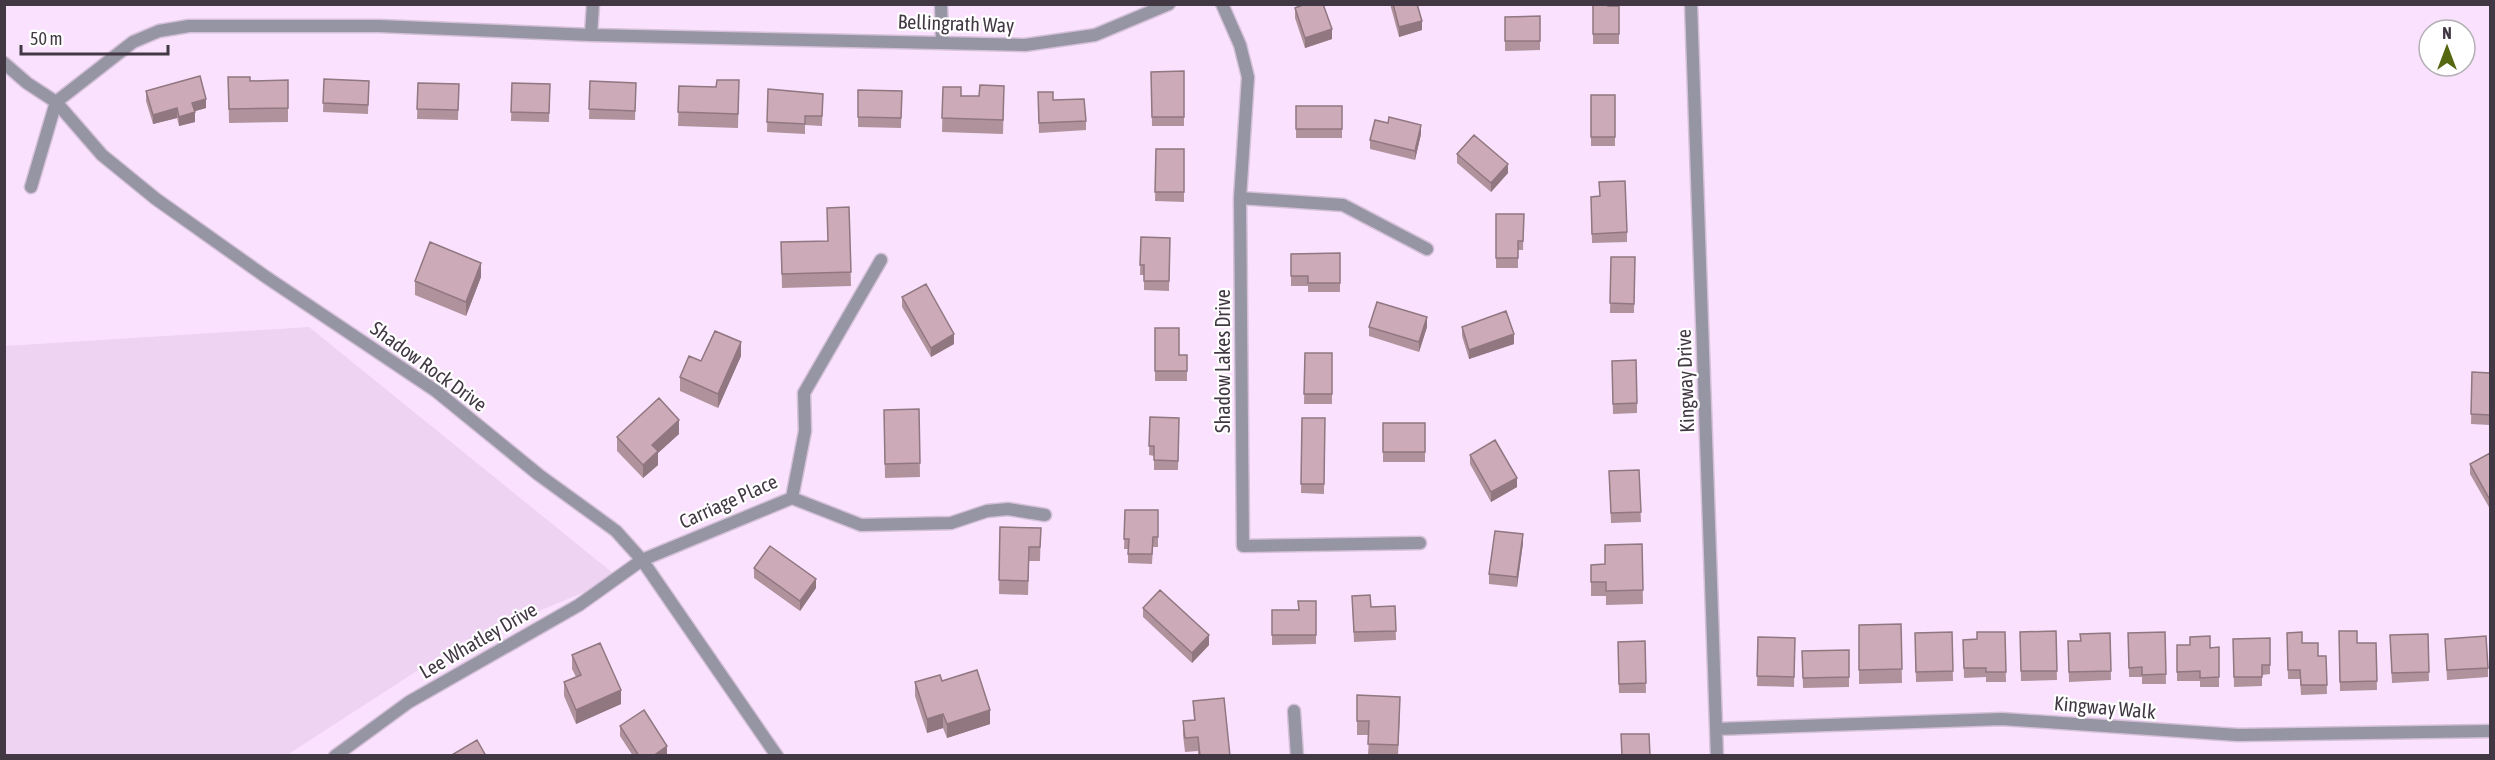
<svg xmlns="http://www.w3.org/2000/svg" width="2495" height="760" font-family="'Asap Condensed',sans-serif">
	<style>
		.built { fill: #eed3f3 }
		.lines { fill: none; stroke-linecap: round; stroke-linejoin: round }
		.minor-casing { stroke: #d5c0d9; stroke-width: 15 }
		.minor { stroke: #9695a3; stroke-width: 12 }
		.wall { fill: #b0929d }
		.shaded-wall { fill: #907780 }
		.building { fill: #cdaab7; stroke: #907780; stroke-width: 1.5 }
		.labels { text-anchor: middle; dominant-baseline: central; stroke-width: 4.5; stroke-linejoin: round; paint-order: stroke }
		.street-label { font-size: 20px; fill: #413843; stroke: #fff }
	</style>
	<rect width="100%" height="100%" fill="#fae2fe"/>
	<path class="built" d="M309,327L619,578L460,643L287,755L5,756V346Z"/>
	<g class="lines">
		<defs>
			<path id="minor" d="M941,4L942,42
				M1222,4L1240,45L1248,77L1240,198L1243,546L1420,543
				M1691,4L1717,756
				M591,35L593,4
				M4,63L27,83L56,102L102,155L156,199L266,277L436,391L539,475L616,531L642,560L777,756
				M31,187L56,102L133,42L159,31L189,26H379L591,35L1025,45L1095,35L1169,4
				M1240,198L1343,205L1427,249
				M792,498L861,525L951,523L987,511L1008,509L1045,515
				M1294,711L1297,756
				M1717,729L2002,719L2238,735L2490,731
				M335,756L409,702L579,605L642,560L792,498L805,431L804,393L881,260"/>
		</defs>
		<use href="#minor" class="minor-casing"/>
		<use href="#minor" class="minor"/>
	</g>
	<path class="wall" d="M1390,4H1417L1422,30L1399,37Z
		M1593,4L1619,6V44H1593Z
		M1295,8L1332,39L1305,48L1295,18Z
		M1540,16V50L1505,51V17Z
		M1184,71V126H1152L1151,72Z
		M228,77L250,81L288,80V122L229,123Z
		M324,79L369,81L368,114L323,112Z
		M739,80L738,128L678,126L679,86L716,87Z
		M590,81L636,83L635,120L589,119Z
		M418,83L459,84L458,120L417,119Z
		M512,83L550,84L549,122L511,121Z
		M943,87L961,96H979L1004,100L1003,134L942,132Z
		M768,89L823,94L822,126L805,125V134L767,132Z
		M858,90L902,91L901,128L858,127Z
		M146,91L206,108L195,111V122L179,126L177,118L153,124L146,101Z
		M1591,95H1615V146H1591Z
		M1053,100L1086,121V130L1039,133L1038,102Z
		M1296,106H1342V138H1296Z
		M1421,134L1415,160L1370,149V140Z
		M1156,149H1184V202L1155,201Z
		M1457,154L1508,173L1491,192L1457,163Z
		M1591,197L1627,232V242L1592,243Z
		M849,207L851,286L782,288L781,242L827,241Z
		M1496,214H1524L1523,250H1518V268H1496Z
		M1141,237L1170,238L1169,291L1144,290V275H1140Z
		M1340,253V292H1308V286H1291V254Z
		M1611,257H1635L1634,313H1610Z
		M481,277L466,316L415,295V281Z
		M902,297L954,344L931,357L902,307Z
		M1369,327H1427L1419,352L1369,336Z
		M1462,327L1514,344L1469,359L1462,336Z
		M1155,328L1179,355H1187V381H1155Z
		M1305,353H1332V404H1304Z
		M741,356L718,408L680,391V377L701,361Z
		M1612,361L1637,403V413L1613,414Z
		M2472,372L2490,373V425L2471,424Z
		M919,409L920,477L885,478L884,410Z
		M1150,417L1179,418L1178,470H1154V456L1149,455Z
		M1302,418H1325L1324,494L1301,493Z
		M1383,423H1425V462H1383Z
		M679,434L658,453V465L643,478L617,451V437Z
		M2490,453V509L2470,474V464Z
		M1470,455L1517,487L1491,502L1470,464Z
		M1639,470L1641,522L1611,523L1609,471Z
		M1125,510H1158V547H1153L1152,564L1128,563V549H1124Z
		M1000,527L1041,528L1040,561H1029L1028,595L999,594Z
		M1523,543L1517,587L1489,584V574Z
		M1642,544L1643,604L1606,605V596H1591V565L1605,564Z
		M754,568L816,588L800,611L754,578Z
		M1352,596L1371,607L1395,606L1396,640L1354,642Z
		M1316,601V644L1272,645V610H1298Z
		M1143,608L1209,645L1192,663L1143,617Z
		M1901,624L1902,683L1859,684V625Z
		M2056,631L2057,680L2021,681L2020,632Z
		M2339,631L2357,643H2376L2377,690L2340,691Z
		M1952,632L1953,681L1916,682L1915,633Z
		M2005,632L2006,682H1986V677L1964,678L1963,640L1977,639Z
		M2165,632L2166,684H2142V677H2129L2128,633Z
		M2110,633L2111,680L2069,682L2068,641H2080Z
		M2287,633L2318,656H2326L2327,694L2301,695L2300,679H2288Z
		M2428,634L2429,681L2392,683L2390,635Z
		M1758,637L1795,638L1794,687L1757,686Z
		M2270,638V674L2262,675V686L2234,687L2233,639Z
		M2445,639L2488,668V677L2447,680Z
		M1645,641L1646,693H1619L1618,642Z
		M2177,645L2210,648L2219,647V687H2200V681H2177Z
		M1849,650V687L1803,688L1802,651Z
		M572,655L621,704L576,724L564,696V682L576,677L572,669Z
		M942,681L990,724L947,738L943,728L927,733L915,696V682Z
		M1357,695L1400,711L1398,756H1368L1369,735H1357Z
		M1193,701L1230,756H1198V751L1185,752L1183,735V721L1194,720Z
		M620,726L667,756H633L620,736Z"/>
	<path class="shaded-wall" d="M1422,21V30L1399,37V27Z
		M1332,29V39L1305,48V38Z
		M206,99V108L192,112V103Z
		M177,108V118L153,124V115Z
		M195,112V122L179,126V117Z
		M1421,125V134L1415,160V151Z
		M1508,164V173L1491,192V183Z
		M481,263V277L466,316V302Z
		M1427,317V327L1419,352V342Z
		M954,334V344L931,357V348Z
		M1514,334V344L1469,359V350Z
		M741,342V356L718,408V394Z
		M679,420V434L658,453V465L643,478V465L652,445Z
		M1517,478V487L1491,502V492Z
		M1523,534V543L1517,587V577Z
		M816,579V588L800,611V601Z
		M1209,635V645L1192,663V653Z
		M621,690V704L576,724V710Z
		M990,710V724L947,738V724Z
		M943,714V728L927,733V719Z
		M667,746V756H653Z"/>
	<path class="building" d="M1305,4H1323L1332,29L1305,38L1295,8Z
		M1393,4H1417L1422,21L1399,27Z
		M1593,4H1608V6H1619V34H1593Z
		M1540,16V41H1505V17Z
		M1184,71V117H1152L1151,72Z
		M200,76L206,99L192,103L195,112L179,117L177,108L153,115L146,91Z
		M228,77H250V81L288,80V108L229,109Z
		M324,79L369,81L368,105L323,103Z
		M717,80H739L738,114L678,112L679,86L716,87Z
		M590,81L636,83L635,111L589,109Z
		M418,83L459,84L458,110L417,109Z
		M512,83L550,84L549,113L511,112Z
		M980,85L1004,86L1003,120L942,118L943,87H961V96H979Z
		M768,89L823,94L822,116H805V124L767,122Z
		M858,90L902,91L901,118L858,117Z
		M1038,92H1053V100L1084,99L1086,121L1039,123Z
		M1591,95H1615V137H1591Z
		M1296,106H1342V129H1296Z
		M1389,117L1421,125L1415,151L1370,140L1375,120L1388,123Z
		M1474,135L1508,164L1491,183L1457,154Z
		M1156,149H1184V192H1155Z
		M1625,181L1627,232L1592,234L1591,197L1600,196L1599,182Z
		M849,207L851,272L782,274L781,242L828,241L827,208Z
		M1496,214H1524L1523,241H1518V258H1496Z
		M1141,237L1170,238L1169,281H1144V265H1140Z
		M430,242L481,263L466,302L415,281Z
		M1340,253V283H1308V276H1291V254Z
		M1611,257H1635L1634,304L1610,303Z
		M926,284L954,334L931,348L902,297Z
		M1377,302L1427,317L1419,342L1369,327Z
		M1506,311L1514,334L1469,350L1462,327Z
		M1155,328H1179V355H1187V371H1155Z
		M715,331L741,342L718,394L680,377L689,356L701,361Z
		M1305,353H1332V394H1304Z
		M1636,360L1637,403L1613,404L1612,361Z
		M2472,372L2490,373V415L2471,414Z
		M659,398L679,420L652,445L658,451L643,465L617,437Z
		M919,409L920,463L885,464L884,410Z
		M1150,417L1179,418L1178,461L1154,460V446H1149Z
		M1302,418H1325L1324,484H1301Z
		M1383,423H1425V452H1383Z
		M1495,440L1517,478L1491,492L1470,455Z
		M2490,453V500L2470,464Z
		M1639,470L1641,512L1611,513L1609,471Z
		M1125,510H1158V537H1153L1152,554H1128L1129,539H1124Z
		M1000,527L1041,528L1040,547H1029L1028,581L999,580Z
		M1495,531L1523,534L1517,577L1489,574Z
		M1642,544L1643,590L1606,591V582H1591V565L1605,564V545Z
		M770,546L816,579L800,601L754,568Z
		M1160,590L1209,635L1192,653L1143,608Z
		M1370,595L1371,607L1395,606L1396,631L1354,632L1352,596Z
		M1298,601H1316V635H1272V610H1299Z
		M1901,624L1902,669L1859,670V625Z
		M2056,631L2057,671H2021L2020,632Z
		M2339,631H2357V643H2376L2377,681L2340,682Z
		M1952,632L1953,671L1916,672L1915,633Z
		M1977,632H2005L2006,672H1986V668H1964L1963,640L1977,639Z
		M2165,632L2166,674L2142,675V667L2129,668L2128,633Z
		M2302,632V643H2318V656H2326L2327,685H2301L2300,670H2288L2287,633Z
		M2110,633L2111,671L2069,672L2068,641H2081L2080,634Z
		M2428,634L2429,672L2392,673L2390,635Z
		M2210,636V648L2219,647V677L2200,678V671L2177,672V645H2190V637Z
		M2486,636L2488,668L2447,670L2445,639Z
		M1758,637L1795,638L1794,677L1757,676Z
		M2270,638V665H2262V677H2234L2233,639Z
		M1645,641L1646,683L1619,684L1618,642Z
		M600,643L621,690L576,710L564,682L581,675L572,655Z
		M1849,650V677L1803,678L1802,651Z
		M977,670L990,710L947,724L943,714L927,719L915,682L940,675L942,681Z
		M1357,695L1400,697L1398,745L1368,744L1369,721H1357Z
		M1224,698L1230,756H1200L1198,737L1185,738L1183,721L1195,720L1193,701Z
		M644,710L667,746L653,756H639L620,726Z
		M1621,734H1649L1650,756H1622Z
		M477,740L486,756H450Z"/>
	<g class="labels">
		<g class="street-label">
			<text transform="translate(956 23) rotate(2)">Bellingrath Way</text>
			<text transform="translate(1222 361) rotate(-90)">Shadow Lakes Drive</text>
			<text transform="translate(429 366) rotate(36)">Shadow Rock Drive</text>
			<text transform="translate(1685 381) rotate(-92)">Kingway Drive</text>
			<text transform="translate(728 501) rotate(-24)">Carriage Place</text>
			<text transform="translate(478 640) rotate(-30)">Lee Whatley Drive</text>
			<text transform="translate(2105 707) rotate(5)">Kingway Walk</text>
		</g>
	</g>
	<rect width="2495" height="760" fill="none" stroke="#413843" stroke-width="12"/>
	<g transform="translate(2447 48)"><circle r="28" fill="#ffffff" stroke="#b3afb4" stroke-width="1.5"/>
	<path d="M0-4.5L10 22L0 15L-10 22Z" fill="#556711"/>
	<text y="-9" font-size="16" font-weight="bold" text-anchor="middle" fill="#413843">N</text>
	</g>
	<path d="M21 45v9h147v-9" fill="none" stroke="#413843" stroke-width="3"/>
	<text x="30" y="45" font-size="18" fill="#413843" stroke="#ffffff" stroke-width="4.5" paint-order="stroke">50 m</text>
</svg>
